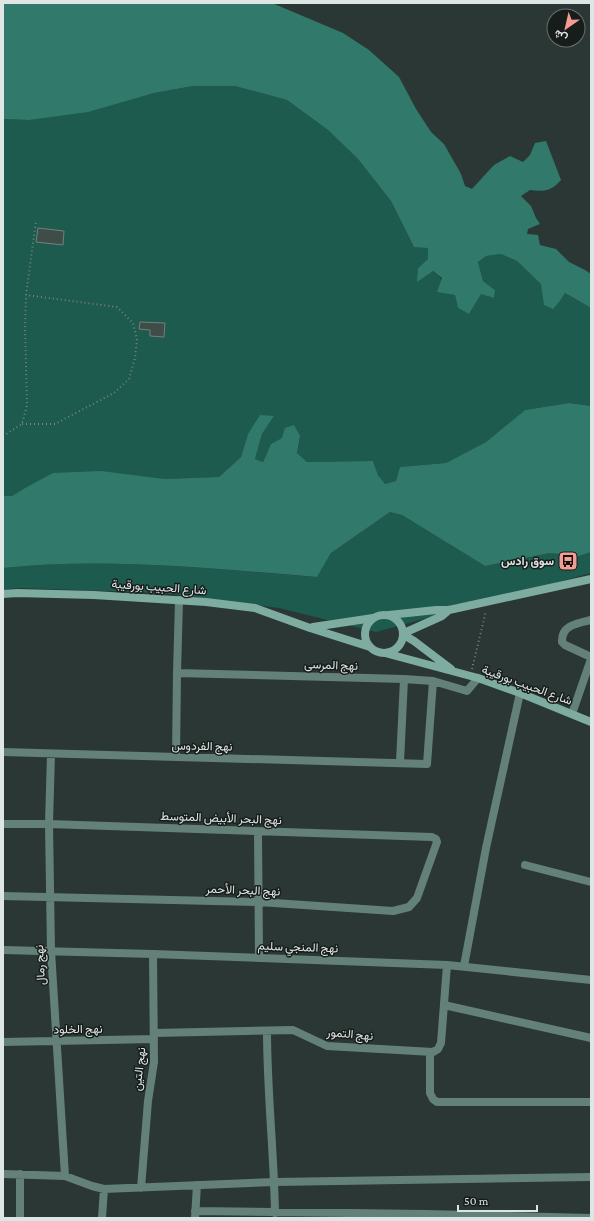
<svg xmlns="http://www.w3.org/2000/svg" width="594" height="1221" font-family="'Crimson Pro',Vazirmatn,serif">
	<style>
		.green { fill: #1c5b4e }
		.water { fill: #317a6b }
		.building { fill: #3f4c48; stroke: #73817d }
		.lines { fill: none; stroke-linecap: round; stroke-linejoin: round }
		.path { stroke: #77817e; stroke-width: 2; stroke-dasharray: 1 3; stroke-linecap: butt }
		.street { stroke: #648179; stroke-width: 8 }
		.secondary { stroke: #7eaca0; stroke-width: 8 }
		.labels { text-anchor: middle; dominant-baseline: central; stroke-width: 3; stroke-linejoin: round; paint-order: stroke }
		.poi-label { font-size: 12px; font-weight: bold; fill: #dee6e4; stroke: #171d1b; text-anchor: end }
		.street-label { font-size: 12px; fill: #dee6e4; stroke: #171d1b }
	</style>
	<rect width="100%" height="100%" fill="#2b3734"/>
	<path class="green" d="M193,86H235L287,100L328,130L358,159L391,201L414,247H428V259L418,268C439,272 440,274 447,293L455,295L458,308L469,314L481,293L494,298L495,290L483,281L478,262L486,256L501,254L517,261L560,301L565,293L591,308V406L569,403L525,410L486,442L446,463L401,467L396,481L385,484L378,475L373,461L307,462L297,453L300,437C274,439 273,439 263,462L255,459L262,434L274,416L248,434L241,457L219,477L164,479L25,488L12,496H3V119L29,120L154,93Z
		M390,512L402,515L485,566L550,553L579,556L591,552V573L376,632L279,608L163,593L19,588L3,590V568C106,557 214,569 317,577L331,553Z"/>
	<path class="water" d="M3,3H272L343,33L369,50L399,77L416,109L431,132L444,144L461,174L465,186L472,189L494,165L510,156L523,162L530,155L535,143L546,141L561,180C551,191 545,192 530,190L521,196L531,206L536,218L540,224L528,229L527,234L538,235L540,245L556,249L569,262L585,270L591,274V308L565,293L560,301L553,309L544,305L541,284L517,261L501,254L486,256L478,262L483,281L495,290L494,298L481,294L469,314L458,308L455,295L437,292L442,278L433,271L417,282L418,268L428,259V248L414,247L391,201L358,159L328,130L287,100L235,86H193L154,93L88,112L29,120L3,119Z
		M569,403L591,406V552L579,556L550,553L485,566L402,515L390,512L331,553L317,577C214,569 107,557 3,568V496H12L25,488L53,473L101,471L164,479L219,477L241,457L248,434L260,415L274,416L262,434L255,459L263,462L271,444L282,438L285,428L294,425L300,436L297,453L307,462L373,461L378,475L385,484L396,481L400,467L446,463L486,442L525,410Z"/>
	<path class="building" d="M38,228L64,231L63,245L36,242Z
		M140,322L165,323L164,337L150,336V330L139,329Z"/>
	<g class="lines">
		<path class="path" d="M22,424H55L114,393L129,379L135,358L137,339L133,323L117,307L26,295
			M3,436L22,424L27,405L25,329L26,295L36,221
			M472,669L486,611"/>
		<path class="street" d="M591,620C578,623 561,625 562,642L565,645L591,657
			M177,673L404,679L433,681L467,691L478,678
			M572,714L591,659
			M3,752L427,764L433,681
			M51,754L49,824L51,951L65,1176
			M176,757L177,673L179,600
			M400,762L404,679
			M3,824H49L432,837L436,839L437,842L417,898L409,907L393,911L259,902L3,896
			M258,832L259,958
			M525,865L591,882
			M3,950L153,954L447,965L591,980
			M464,966L486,848L520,693
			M444,1005L591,1038
			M267,1031C267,1092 274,1152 275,1213
			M154,1033L293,1030L327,1046L433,1052L438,1049L441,1043L447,965
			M3,1042L154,1039
			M430,1052V1093L433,1099L437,1102H591
			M3,1174L65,1176L92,1186L104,1189L275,1182L591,1177
			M141,1188L148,1101L154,1062L153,954
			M195,1211L426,1214L591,1218
			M20,1218V1174
			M102,1218L104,1189
			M195,1218L197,1185"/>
		<path class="secondary" d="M3,594L17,593L94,595L206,602L255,608L310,628L370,647
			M365 634a19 19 0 1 1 38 0a19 19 0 1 1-38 0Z
			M389,615L436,610H449L591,579
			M313,627L373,618
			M404,633L442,616L449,610
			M404,635L414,641L451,669
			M385,653L478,678L520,693L591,722"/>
	</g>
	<defs>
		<symbol id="bus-square" viewBox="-11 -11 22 22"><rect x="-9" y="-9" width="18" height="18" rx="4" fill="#f59c92" stroke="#171d1b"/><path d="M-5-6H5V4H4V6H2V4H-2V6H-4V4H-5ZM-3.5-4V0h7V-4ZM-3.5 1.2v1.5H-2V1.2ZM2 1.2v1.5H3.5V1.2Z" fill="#111"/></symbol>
	</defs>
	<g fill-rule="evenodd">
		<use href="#bus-square" x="557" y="550" width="22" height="22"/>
	</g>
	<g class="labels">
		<g class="poi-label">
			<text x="554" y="561">سوق رادس</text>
		</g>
		<g class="street-label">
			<text transform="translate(159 587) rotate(4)">شارع الحبيب بورقيبة</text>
			<text transform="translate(331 665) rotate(2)">نهج المرسى</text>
			<text transform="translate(527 685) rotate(20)">شارع الحبيب بورقيبة</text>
			<text transform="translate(202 746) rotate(1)">نهج الفردوس</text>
			<text transform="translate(221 818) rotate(2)">نهج البحر الأبيض المتوسط</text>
			<text transform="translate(243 890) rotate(2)">نهج البحر الأحمر</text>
			<text transform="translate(298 947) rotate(2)">نهج المنجي سليم</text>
			<text transform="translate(40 965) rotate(-93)">نهج رمال</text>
			<text transform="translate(78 1029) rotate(-1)">نهج الخلود</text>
			<text transform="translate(350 1034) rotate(5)">نهج التمور</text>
			<text transform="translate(139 1069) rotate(-84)">نهج التين</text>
		</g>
	</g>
	<rect width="594" height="1221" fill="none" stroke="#dee6e4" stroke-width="8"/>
	<g transform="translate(566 28) rotate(214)"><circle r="19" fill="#171d1b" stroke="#676d6b"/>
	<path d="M0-3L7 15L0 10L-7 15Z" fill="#f59c92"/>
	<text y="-6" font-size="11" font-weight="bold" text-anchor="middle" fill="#dee6e4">ش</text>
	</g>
	<path d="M458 1205v6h79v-6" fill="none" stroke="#dee6e4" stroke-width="2"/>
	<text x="464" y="1205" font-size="12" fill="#dee6e4" stroke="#171d1b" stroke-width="3" paint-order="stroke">50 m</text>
</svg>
